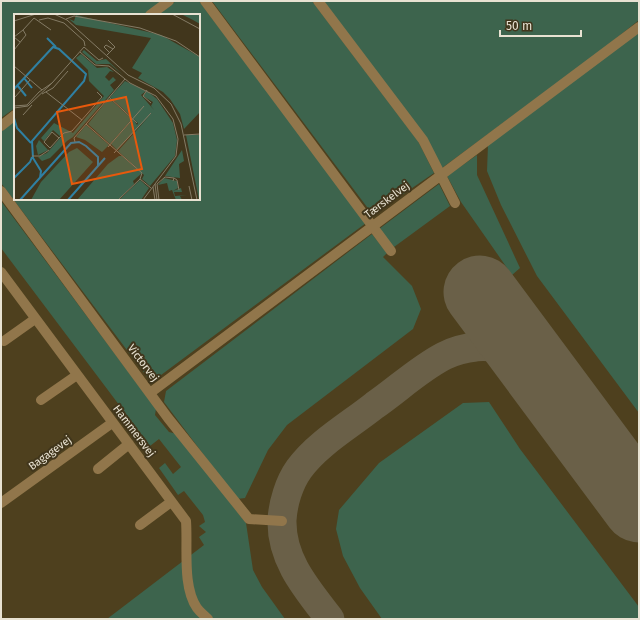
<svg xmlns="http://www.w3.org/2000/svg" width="640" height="620" font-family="'Fira Sans',sans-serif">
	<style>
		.built { fill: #4e401e; fill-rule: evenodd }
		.green { fill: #3d644d }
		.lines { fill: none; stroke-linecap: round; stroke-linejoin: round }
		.taxiway { stroke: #6a6048; stroke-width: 29 }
		.runway { stroke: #6a6048; stroke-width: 73 }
		.minor { stroke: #91764b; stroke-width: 10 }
		.labels { text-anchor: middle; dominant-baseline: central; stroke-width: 4; stroke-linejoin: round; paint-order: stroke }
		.street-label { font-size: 11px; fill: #e8e2d2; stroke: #41361c }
		.inset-river { fill: none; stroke: #2f80a2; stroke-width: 2 }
		.inset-road { fill: none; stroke: #847b65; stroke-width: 1 }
		.view { fill: #e8590c; fill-opacity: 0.15; stroke: #e8590c; stroke-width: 2 }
		.inset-edge { fill: none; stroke: #e8e2d2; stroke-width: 2 }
	</style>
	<rect width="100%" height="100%" fill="#41361c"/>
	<path class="built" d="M1,1H639V619H1ZM15,15H199V199H15Z"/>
	<path class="green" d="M1,1H162L143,15H15V108L1,118Z
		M176,1H199L366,223L157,378H148L1,183V131L15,121V199H199V15H157Z
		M212,1H312L418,141L434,173L373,215Z
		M323,1H639V20L599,52L442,168Z
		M639,31V413L537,276L501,205L487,171L488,145Z
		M477,155V175L520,268L512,275L461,202L447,176Z
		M439,184L450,206L394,247L379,229Z
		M1,201L156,409L155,415L169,432L177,434L246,523L253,570L262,587L285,619H107L204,545L199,537L206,532L199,526L205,522L203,515L184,491L178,495L159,468L165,463L173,474L181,467L159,439L150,446L1,248Z
		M372,234L387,253L383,257L412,286L421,309L413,329L287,425L268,450L245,498L237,499L164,402L166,391Z
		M489,402L520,449L639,607V619H382L360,588L343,556L336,529L339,510L379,463L463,403Z"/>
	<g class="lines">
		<path class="taxiway" d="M330,619C307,589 281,560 282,520C283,503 289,483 299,469C318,443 350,425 375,405C398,389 419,369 444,356C454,351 464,348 476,347C498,344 516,355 534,366"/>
		<path class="runway" d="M480,292L639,506"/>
		<path class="minor" d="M205,1L391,251
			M318,1L423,140L455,203
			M150,15L169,1
			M1,126L15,115
			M1,191L168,418L249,519L282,521
			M1,272L186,521C188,547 182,586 197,608C200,612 204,615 208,619
			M4,341L35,319
			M150,393L639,27
			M41,400L77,375
			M98,469L129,444
			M1,503L112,423
			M140,525L171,502"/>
	</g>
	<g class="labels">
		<g class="street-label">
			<text transform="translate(387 200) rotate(-37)">Tærskelvej</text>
			<text transform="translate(143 363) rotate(53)">Victorvej</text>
			<text transform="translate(134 431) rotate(53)">Hammersvej</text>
			<text transform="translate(50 453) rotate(-36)">Bagagevej</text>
		</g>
	</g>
	<g transform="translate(14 14)">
		<rect width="186" height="186" fill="#41361c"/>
		<path d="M167,0H186V10L179,6ZM62,1L147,21L186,43V98L170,115L166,100L156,85L149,78L124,64L128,59L118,54L137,24L62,11L55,5L60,7ZM70,36L83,47L92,45L109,61L96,50H82L68,38ZM67,40L83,54L93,53L100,58L96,57L91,63L95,67L99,63L102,66L96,71L100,76L59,123L53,127L36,144L28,147L24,143L33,139L47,123L39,116L30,127L27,124L40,109L59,119L90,82L75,67L74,56L62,44ZM111,67L132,77L127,81L140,96L137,92L139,88L129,82L133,77L143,85L159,109L163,126L161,142L136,172L128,165L130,161L127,158L104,137L138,99L103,136L97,130L119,105L123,111L124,109L96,83ZM95,84L118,105L96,130L74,110ZM72,111L95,131L88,138L71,126L62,123ZM172,121H186V186H185ZM25,126L34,136L24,141L22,132ZM63,134L79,148L45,186H17L27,168L55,138ZM168,136L170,147L165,150L166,164L151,162ZM105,142H108L128,159L119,167L120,170L104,186H63L94,150ZM150,164L163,167L164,174L159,177L167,174L168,178H160L161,182L173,181L166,182L168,186H162L158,176L155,177L153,169L144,171ZM126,166L135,174L127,186H105Z" fill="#3d644d"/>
		<path class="inset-river" d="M33,24L42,33M10,64L18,74M3,71L12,82M0,75L39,33L45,35L72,60L70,67L18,127L19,144L27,157L26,164M0,104L3,114L17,129M0,164L16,148L18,143M6,186L57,129L65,128L72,132L84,143V152M54,186L91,144"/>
		<path class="inset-road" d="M40,0L53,6L114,61L140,74L157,90L167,110L183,186M158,0L186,15M52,5L60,2L126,14L162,27L186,43M25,6L34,4L50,9L70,27L71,32M0,7L22,0M6,28L0,23L9,16M70,33L85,46L89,44M0,36L12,21L9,16L20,4L37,16M66,38L81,51L95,52L116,69L142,82L159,105L164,125L162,142L129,186M96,39L90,33L92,31L99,35M93,41L101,33L94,26M0,52L28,76M38,69L70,33M133,76L129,82L137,89M32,78L68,106M28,80L39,74L54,57M1,83L16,66M95,83L123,109M0,92L13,91L25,78L38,69L14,92L0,94M9,101L18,91M72,110L128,159L126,165M38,118L45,124L36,134L30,128ZM170,121L186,120M45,124L50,119L58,117L88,83L83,78M61,128L60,124L111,65M94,133L130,92M100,139L137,99M18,142H26L35,136M160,164L163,166L165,176M126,165L137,174M141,170L143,186M175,172L178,186M139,173L141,186M104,186L126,165M145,186L143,170L151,163L160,164L159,167"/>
		<path class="view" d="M112,83L128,155L58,170L43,98Z"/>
		<rect width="186" height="186" class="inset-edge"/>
	</g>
	<rect width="640" height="620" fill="none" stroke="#e8e2d2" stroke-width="4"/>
	<path d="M500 30v6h81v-6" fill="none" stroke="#e8e2d2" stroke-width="2"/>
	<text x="506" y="30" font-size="12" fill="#e8e2d2" stroke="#41361c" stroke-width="3" paint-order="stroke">50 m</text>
</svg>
